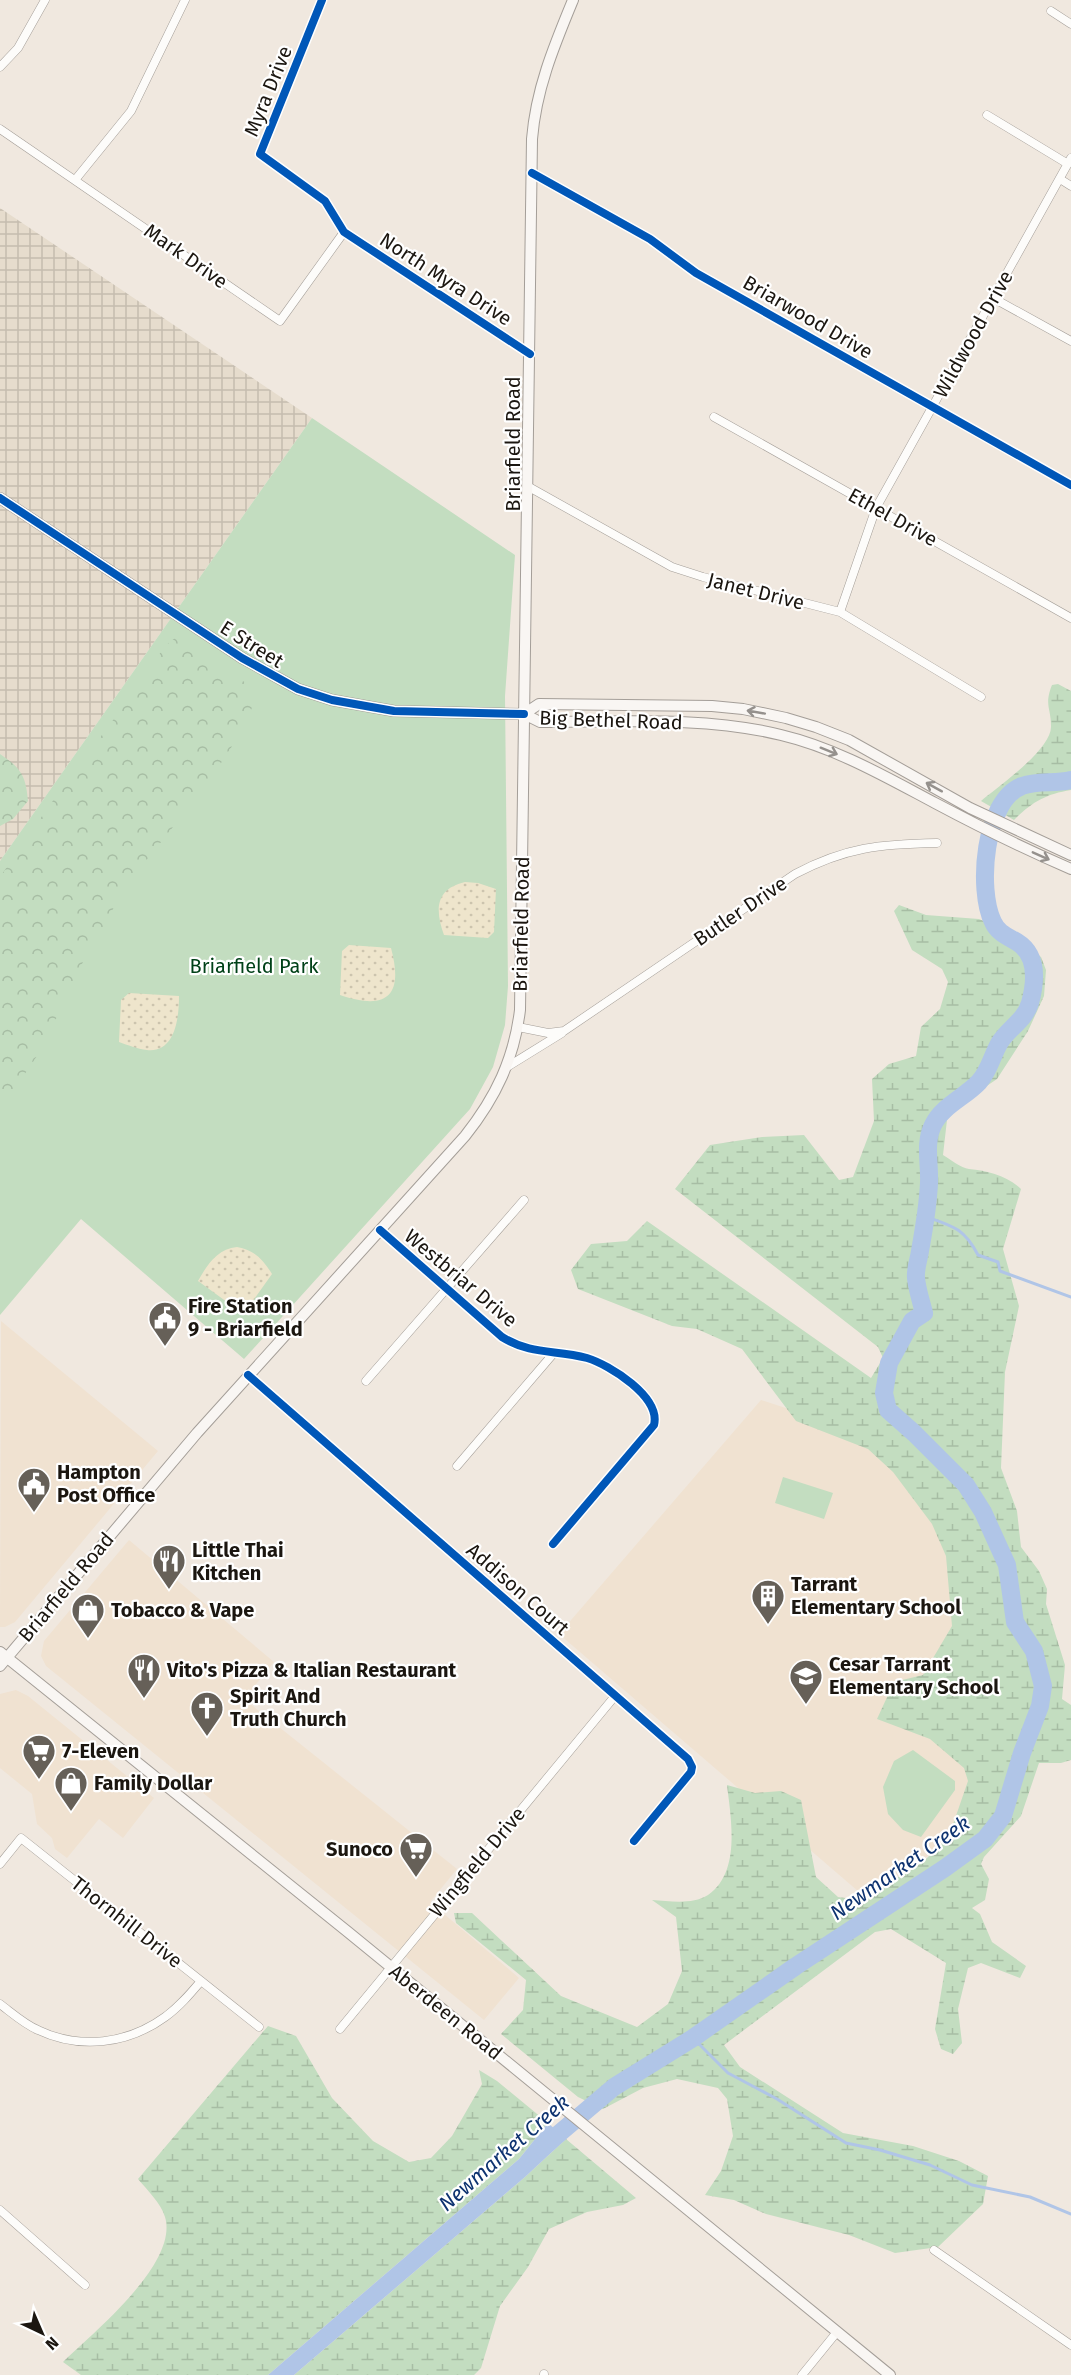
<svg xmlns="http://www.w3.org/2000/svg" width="1071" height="2375" font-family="'Fira Sans',sans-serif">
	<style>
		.built { fill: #f0e2d1 }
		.industrial { fill: url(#industrial-grid) }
		.green { fill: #c3ddc0 }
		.forest { fill: url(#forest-crowns) }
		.wetland { fill: url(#wetland-marsh) }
		.sand { fill: url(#sand-dots) }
		.water { fill: #b0c5e7 }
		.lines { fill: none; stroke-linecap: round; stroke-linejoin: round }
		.stream { stroke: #b0c5e7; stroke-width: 3 }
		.river { stroke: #b0c5e7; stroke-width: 18 }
		.street-casing { stroke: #a49e98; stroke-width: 9 }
		.secondary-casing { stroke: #a49e98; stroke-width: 12 }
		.street { stroke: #fdfcfa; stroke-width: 8 }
		.secondary { stroke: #f9f6f3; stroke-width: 10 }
		.cycleway-casing { stroke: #fff; stroke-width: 11 }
		.cycleway { stroke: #0057b8; stroke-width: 8 }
		.oneway { stroke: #95918d }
		.labels { text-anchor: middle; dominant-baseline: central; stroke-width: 4.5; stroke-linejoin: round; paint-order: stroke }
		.street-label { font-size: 20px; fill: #1b1610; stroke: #fff }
		.park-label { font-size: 20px; fill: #004118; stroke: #fff }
		.poi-label { font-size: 20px; font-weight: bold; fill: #1b1610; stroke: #fff; text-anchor: start }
		.water-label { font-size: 21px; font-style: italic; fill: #0e3370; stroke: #fff }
	</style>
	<defs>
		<pattern id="industrial-grid" width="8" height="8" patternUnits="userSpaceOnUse" patternTransform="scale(1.5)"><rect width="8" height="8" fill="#e6dccd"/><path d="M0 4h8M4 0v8" fill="none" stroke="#c5bcaf"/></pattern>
		<pattern id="forest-crowns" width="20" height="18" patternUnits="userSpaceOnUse" patternTransform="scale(1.5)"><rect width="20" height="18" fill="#c3ddc0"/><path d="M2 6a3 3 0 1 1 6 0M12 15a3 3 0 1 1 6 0" fill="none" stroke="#a7bda4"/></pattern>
		<pattern id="wetland-marsh" width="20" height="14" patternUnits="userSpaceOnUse" patternTransform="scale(1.5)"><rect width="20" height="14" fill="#c3ddc0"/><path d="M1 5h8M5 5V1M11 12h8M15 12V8" fill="none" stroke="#a7bda4"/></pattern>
		<pattern id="sand-dots" width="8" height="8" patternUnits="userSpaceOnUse" patternTransform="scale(1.5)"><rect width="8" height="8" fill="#eee5cc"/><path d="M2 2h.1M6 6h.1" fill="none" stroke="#ccc4ae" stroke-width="1.8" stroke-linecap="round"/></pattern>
	</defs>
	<rect width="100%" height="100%" fill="#f0e8df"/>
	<path class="built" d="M1,1321L158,1451L15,1622L5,1627H0Z
		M761,1400L859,1432L944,1518L984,1818L866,1898L559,1634Z
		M129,1540L274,1662L244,1699L457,1869L430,1902L519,1978L484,2020L46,1666L41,1656L44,1641Z
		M16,1690L28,1696L154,1798L123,1838L99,1819L67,1858L55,1849L52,1838L37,1824L32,1794L0,1768V1694Z"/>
	<path class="industrial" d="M0,208L312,418L0,861Z"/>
	<path class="green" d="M312,418L515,555L505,696L508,986L505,1025L493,1067L470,1109L244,1359L81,1219L0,1315V861Z
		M783,1477L833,1493L824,1519L775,1503Z
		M913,1750L955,1781V1790L921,1837L903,1830L888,1814L883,1787L894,1761Z"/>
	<path class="forest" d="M175,638L246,683L256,699L240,734L208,783L126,886L78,971L43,1047L0,1111V877L49,806L125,704L165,646Z
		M0,754C21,768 26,776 28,801L13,819L0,826Z"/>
	<path class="wetland" d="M1058,684L1071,691V790C1046,794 1032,802 1014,820L981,801C998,787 1052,749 1051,726C1051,708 1044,705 1052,685Z
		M899,905L926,915L979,919L1012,933L1041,957L1046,970L1044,996L1028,1031L997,1079L963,1102L947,1120L943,1155C950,1159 961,1168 969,1169C988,1171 1006,1175 1021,1189L1003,1249L1019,1306L1005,1372L1001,1468L1017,1511L1021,1547L1039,1571L1047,1589L1046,1604L1065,1665L1062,1699L1071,1705V1760L1061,1763H1039L1021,1816L984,1857L981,1864L989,1879L985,1900L972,1908L980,1914L992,1942L1026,1966L1020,1978L981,1963L968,1968L958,2009L962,2043L953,2054L941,2049L935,2029L946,1963L891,1929L875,1932L724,2045L740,2067L843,2133L913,2146L959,2161L988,2176L983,2204L938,2247L895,2253L849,2235L766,2214L734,2200L705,2195L721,2171L733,2136L727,2099L718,2088L677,2079L643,2088L603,2109L578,2097L501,2034L523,2010L526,1980L456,1923L454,1913H472L561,1996L637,2027L668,2004L682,1971L676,1917L652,1900C670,1901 692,1905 708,1895C741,1872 731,1819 727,1785L755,1793L781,1791L801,1800L816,1877L838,1897L860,1900L923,1862L949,1836L968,1781L964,1768L930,1739L877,1719L894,1682L923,1675L952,1626L946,1556L932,1524L893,1472L868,1449L796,1421L742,1349L697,1329L672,1326L578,1289L571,1270L591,1244L627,1241L647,1221L871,1378L883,1358L878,1347L675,1189L710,1145L762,1137L804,1135L839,1180L853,1177L874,1121L872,1079L889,1064L916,1056L921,1027L940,1009L948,982L942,969L912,950L894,911Z
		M268,2026L296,2036L332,2098L373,2141L409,2162L431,2158L452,2136L482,2084L479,2070L497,2081L548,2123L519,2159L268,2375H81L63,2362C93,2333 179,2263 165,2217C161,2203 147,2190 138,2179Z
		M566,2139L636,2198L623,2205L587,2212L549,2229L528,2267L500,2306L481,2368L474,2375H294L525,2177Z"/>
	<path class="sand" d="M465,882L478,883L496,889L494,932L488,938L444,935C435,910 435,889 465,882Z
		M349,945L391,948C404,996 387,1011 340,995L342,951Z
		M129,993L179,996C179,1016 176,1053 147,1050C137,1049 128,1045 119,1042L121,1000Z
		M237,1247C254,1250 263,1259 272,1274L247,1309L238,1310L198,1281C207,1265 217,1249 237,1247Z"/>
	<path class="water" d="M548,2123L566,2139L525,2177L294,2375H268L519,2159Z"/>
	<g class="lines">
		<path class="stream" d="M924,1216C953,1226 964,1228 978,1255L998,1262L1000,1271L1071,1297
			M693,2038L728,2073L777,2099L846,2143L880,2150L930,2165L972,2185L1030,2197L1071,2214"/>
		<path class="river" d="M542,2148L614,2087L693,2038L796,1966L945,1868L985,1839L1003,1816L1022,1753L1040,1706L1043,1686L1034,1651L1015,1622L1007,1565L983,1512L966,1485L914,1433L888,1410L884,1393L889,1363L912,1321L924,1313C921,1301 917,1289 916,1278C915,1269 919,1259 920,1251C924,1229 928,1205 929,1183C930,1164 924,1143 933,1125C942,1106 965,1097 979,1082C990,1070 992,1055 1000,1042C1009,1028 1025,1020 1030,1003C1036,981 1038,955 1017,942C1007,936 998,933 993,922C977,890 984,800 1022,786C1037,780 1055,784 1071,780"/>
		<defs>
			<path id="street" d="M322,0L260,154L325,201L344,232L530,354
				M1051,11L1071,24
				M0,67L18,48L45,0
				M987,115L1068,164
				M0,129L280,321L344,232
				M532,173L650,239L696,273L1071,485
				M1060,179L1071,186
				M75,180L131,111L185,0
				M993,298L1071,341
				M714,417L1071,618
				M529,487L672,567L703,577L840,612L981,697
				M840,612L876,508L1071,158
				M518,1027L548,1033L564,1031L795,874C846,847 881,844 937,843
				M507,1067L562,1033
				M380,1230L502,1337C533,1356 555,1349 587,1358C610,1365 661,1397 654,1425L553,1544
				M248,1375L688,1759L692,1767L691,1772L634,1841
				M366,1381L524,1200
				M457,1466L553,1354
				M0,1864L21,1838L259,2027
				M0,2004C12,2013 24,2024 38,2030C80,2050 128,2044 165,2017C179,2007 190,1994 201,1981
				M340,2029L615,1696
				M0,2210L85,2285
				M934,2250L1071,2345
				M544,2375V2374
				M802,2375L837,2332"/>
			<path id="secondary" d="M0,498L242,658L298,689L332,700L394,711L524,714L540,722C617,722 706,716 781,735C836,748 886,777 935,803C980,827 1025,849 1071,869
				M524,714L539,704L625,705L712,706L743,709L786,718L816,727L849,740L970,808L1071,855
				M0,1652L348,1932L890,2375
				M0,1666L197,1433L465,1136C496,1097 514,1059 520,1010L532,139C536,89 554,46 573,0"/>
		</defs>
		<use href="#street" class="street-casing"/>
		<use href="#secondary" class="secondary-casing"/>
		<use href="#street" class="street"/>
		<use href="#secondary" class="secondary"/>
		<defs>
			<path id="cycleway" d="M322,0L260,154L325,201L344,232L530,354
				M532,173L650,239L696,273L1071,485
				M0,498L242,658L298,689L332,700L394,711L524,714
				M380,1230L502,1337C533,1356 555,1349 587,1358C610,1365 661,1397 654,1425L553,1544
				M248,1375L688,1759L692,1767L691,1772L634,1841"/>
		</defs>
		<use href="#cycleway" class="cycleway-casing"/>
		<use href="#cycleway" class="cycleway"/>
	</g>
	<defs><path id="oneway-shaft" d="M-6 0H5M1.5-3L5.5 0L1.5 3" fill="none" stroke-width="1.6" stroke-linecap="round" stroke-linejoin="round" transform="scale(1.5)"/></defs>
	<g class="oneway">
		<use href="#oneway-shaft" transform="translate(756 712) rotate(-170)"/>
		<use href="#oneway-shaft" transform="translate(829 751) rotate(22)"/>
		<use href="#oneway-shaft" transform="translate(934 787) rotate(-151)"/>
		<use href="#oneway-shaft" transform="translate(1041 856) rotate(24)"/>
	</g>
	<defs>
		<symbol id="civic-pin" viewBox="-11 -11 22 30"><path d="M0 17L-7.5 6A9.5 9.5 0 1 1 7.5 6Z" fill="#666058" stroke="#fff"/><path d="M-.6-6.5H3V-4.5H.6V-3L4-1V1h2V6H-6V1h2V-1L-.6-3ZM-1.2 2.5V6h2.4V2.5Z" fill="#fff"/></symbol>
		<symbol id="restaurant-pin" viewBox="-11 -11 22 30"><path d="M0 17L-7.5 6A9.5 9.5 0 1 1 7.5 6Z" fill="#666058" stroke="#fff"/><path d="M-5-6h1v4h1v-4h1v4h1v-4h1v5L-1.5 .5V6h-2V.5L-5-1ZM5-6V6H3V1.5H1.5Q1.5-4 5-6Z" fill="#fff"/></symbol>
		<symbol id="building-pin" viewBox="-11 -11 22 30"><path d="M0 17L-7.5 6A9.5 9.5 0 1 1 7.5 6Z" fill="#666058" stroke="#fff"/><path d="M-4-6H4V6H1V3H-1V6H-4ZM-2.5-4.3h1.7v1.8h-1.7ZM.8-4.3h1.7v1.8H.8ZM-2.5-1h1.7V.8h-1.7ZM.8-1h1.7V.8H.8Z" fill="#fff"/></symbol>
		<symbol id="shop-pin" viewBox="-11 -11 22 30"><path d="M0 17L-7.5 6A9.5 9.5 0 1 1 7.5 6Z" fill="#666058" stroke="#fff"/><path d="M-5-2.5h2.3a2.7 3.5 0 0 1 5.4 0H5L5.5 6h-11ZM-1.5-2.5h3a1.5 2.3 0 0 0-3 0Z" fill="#fff"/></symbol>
		<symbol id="school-pin" viewBox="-11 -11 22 30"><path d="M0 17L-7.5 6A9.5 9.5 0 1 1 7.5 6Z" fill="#666058" stroke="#fff"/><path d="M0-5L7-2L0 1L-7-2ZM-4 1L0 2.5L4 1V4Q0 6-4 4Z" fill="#fff"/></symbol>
		<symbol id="church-pin" viewBox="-11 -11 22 30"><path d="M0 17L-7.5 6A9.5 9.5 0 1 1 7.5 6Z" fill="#666058" stroke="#fff"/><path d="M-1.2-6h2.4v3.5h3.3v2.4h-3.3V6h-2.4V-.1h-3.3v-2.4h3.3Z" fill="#fff"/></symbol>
		<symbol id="supermarket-pin" viewBox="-11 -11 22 30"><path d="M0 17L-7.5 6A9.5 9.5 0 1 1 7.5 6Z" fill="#666058" stroke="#fff"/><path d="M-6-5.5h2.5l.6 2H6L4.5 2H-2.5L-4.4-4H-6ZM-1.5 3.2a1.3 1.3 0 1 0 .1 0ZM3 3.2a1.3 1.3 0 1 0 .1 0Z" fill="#fff"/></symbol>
	</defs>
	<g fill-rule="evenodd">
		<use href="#civic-pin" x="146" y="1299" width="38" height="52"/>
		<use href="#civic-pin" x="15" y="1465" width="38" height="52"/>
		<use href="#restaurant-pin" x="150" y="1542" width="38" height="52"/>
		<use href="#building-pin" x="749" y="1577" width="38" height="52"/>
		<use href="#shop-pin" x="69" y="1591" width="38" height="52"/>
		<use href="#restaurant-pin" x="125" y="1651" width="38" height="52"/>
		<use href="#school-pin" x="787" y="1657" width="38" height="52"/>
		<use href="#church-pin" x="188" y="1689" width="38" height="52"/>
		<use href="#supermarket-pin" x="20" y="1732" width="38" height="52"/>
		<use href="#shop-pin" x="52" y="1764" width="38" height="52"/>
		<use href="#supermarket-pin" x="397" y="1830" width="38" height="52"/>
	</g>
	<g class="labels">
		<g class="street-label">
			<text transform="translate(268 91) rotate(-68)">Myra Drive</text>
			<text transform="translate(186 256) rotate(35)">Mark Drive</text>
			<text transform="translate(446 279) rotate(33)">North Myra Drive</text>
			<text transform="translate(808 317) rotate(30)">Briarwood Drive</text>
			<text transform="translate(973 334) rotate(-61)">Wildwood Drive</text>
			<text transform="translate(513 444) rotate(-90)">Briarfield Road</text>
			<text transform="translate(893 517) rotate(29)">Ethel Drive</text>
			<text transform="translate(756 591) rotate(14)">Janet Drive</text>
			<text transform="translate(252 644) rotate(32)">E Street</text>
			<text transform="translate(611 720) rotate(2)">Big Bethel Road</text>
			<text transform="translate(740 911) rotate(-34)">Butler Drive</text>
			<text transform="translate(521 924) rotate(-89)">Briarfield Road</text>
			<text transform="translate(461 1278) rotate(40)">Westbriar Drive</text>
			<text transform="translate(66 1587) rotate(-50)">Briarfield Road</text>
			<text transform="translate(518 1589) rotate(41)">Addison Court</text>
			<text transform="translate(477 1862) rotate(-50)">Wingfield Drive</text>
			<text transform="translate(127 1922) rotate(38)">Thornhill Drive</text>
			<text transform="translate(446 2012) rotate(39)">Aberdeen Road</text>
		</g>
		<g class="park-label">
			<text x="254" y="966">Briarfield Park</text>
		</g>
		<g class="poi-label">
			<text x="188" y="1306">Fire Station<tspan x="188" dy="23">9 - Briarfield</tspan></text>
			<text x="57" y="1472">Hampton<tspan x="57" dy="23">Post Office</tspan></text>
			<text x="192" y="1550">Little Thai<tspan x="192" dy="23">Kitchen</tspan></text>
			<text x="791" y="1584">Tarrant<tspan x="791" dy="23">Elementary School</tspan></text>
			<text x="111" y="1610">Tobacco &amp; Vape</text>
			<text x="829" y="1664">Cesar Tarrant<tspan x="829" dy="23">Elementary School</tspan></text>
			<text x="167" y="1670">Vito's Pizza &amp; Italian Restaurant</text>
			<text x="230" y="1696">Spirit And<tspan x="230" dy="23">Truth Church</tspan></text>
			<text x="62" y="1751">7-Eleven</text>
			<text x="94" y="1783">Family Dollar</text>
			<text x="393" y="1849" text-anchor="end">Sunoco</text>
		</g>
		<g class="water-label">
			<text transform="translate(900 1868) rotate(-35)">Newmarket Creek</text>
			<text transform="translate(504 2153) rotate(-41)">Newmarket Creek</text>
		</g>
	</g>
	<g transform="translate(42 2333) rotate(136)" stroke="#ffffff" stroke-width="4.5" paint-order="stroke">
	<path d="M0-4.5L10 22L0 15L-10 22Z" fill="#1b1610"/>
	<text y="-9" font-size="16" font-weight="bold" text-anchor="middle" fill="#1b1610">N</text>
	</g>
</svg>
